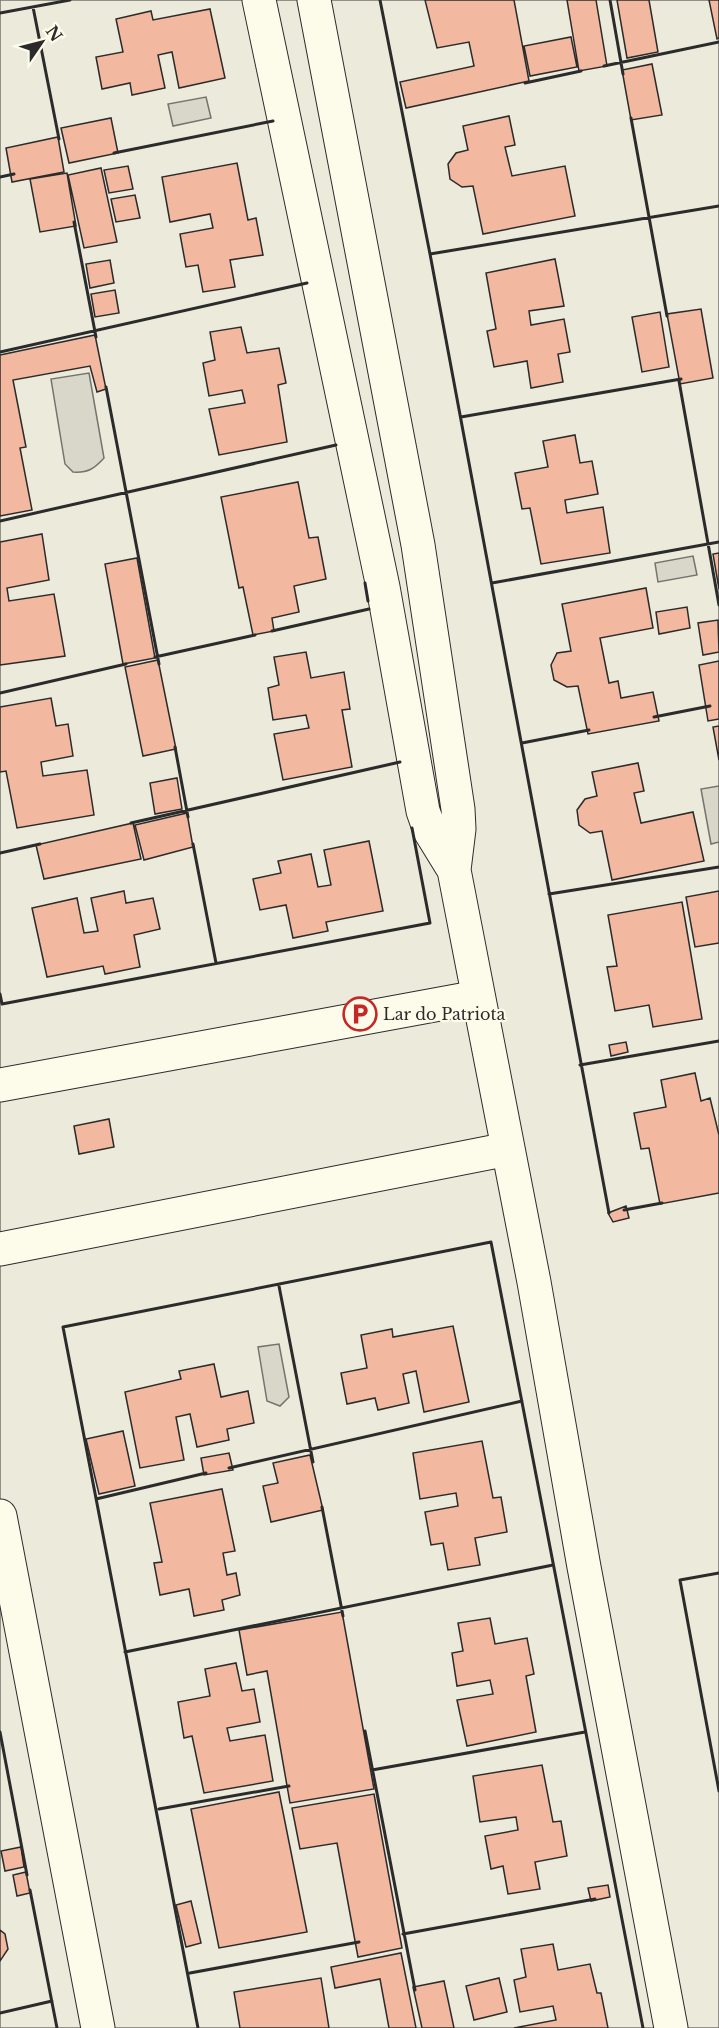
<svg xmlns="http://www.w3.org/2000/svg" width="719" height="2028" font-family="'Libre Baskerville',serif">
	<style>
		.parking { fill: #eceadb; stroke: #74746e; stroke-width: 1.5 }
		.water { fill: #d8d7c9; stroke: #74746e; stroke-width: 1.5 }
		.building { fill: #f2b8a0; stroke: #2b2b2b; stroke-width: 1.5 }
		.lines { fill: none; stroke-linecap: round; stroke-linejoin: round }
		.minor-casing { stroke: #2b2b2b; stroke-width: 35 }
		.minor { stroke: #fdfbea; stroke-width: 33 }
		.wall { stroke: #2b2b2b; stroke-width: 3 }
		.labels { text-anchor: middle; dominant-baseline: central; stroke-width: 4.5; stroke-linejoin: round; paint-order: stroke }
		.poi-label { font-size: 16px; fill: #2b2b2b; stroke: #fdfbea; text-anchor: start }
	</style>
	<rect width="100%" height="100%" fill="#fdfbea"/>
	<path class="parking" d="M0,0H719V2028H0Z"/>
	<path class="water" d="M206,97L211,118L173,126L168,104Z
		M89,373L104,458C94,469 88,473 73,472L65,464L51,379Z
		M693,556L697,575L658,582L655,563Z
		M719,786V842L711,844L701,789Z
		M279,1344L289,1397L280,1406L267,1401L258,1347Z"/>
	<path class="building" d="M425,0H514L529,81L406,108L400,82L474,66L469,42L437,48Z
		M567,0H596L607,66L579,71Z
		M617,0H649L658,52L627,58Z
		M709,0H719V38L717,39Z
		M210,9L225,78L179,88L172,52L158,55L165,88L132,95L130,83L102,89L96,57L123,52L116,19L151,11L153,20Z
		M571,37L577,67L530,76L524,46Z
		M652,64L662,115L631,120L622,70Z
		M509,116L515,145L505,147L512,176L565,166L575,216L483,234L473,186L462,187L450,179L448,164L456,153L468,150L463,126Z
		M111,118L118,153L69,163L61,128Z
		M58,137L64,172L12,182L6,148Z
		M237,163L248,220L256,218L263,255L230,260L235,287L203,292L198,265L186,267L180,234L213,228L210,214L170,222L162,177Z
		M128,166L133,189L109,193L104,170Z
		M101,168L117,242L84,248L68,175Z
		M67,173L76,226L40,232L30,179Z
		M135,195L140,218L116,222L111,199Z
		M555,259L564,306L529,311L531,325L564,319L570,352L558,354L563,382L531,388L527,361L494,367L487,331L496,329L486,273Z
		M110,260L114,283L90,288L86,264Z
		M115,290L119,313L95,317L91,294Z
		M701,309L713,378L680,384L667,314Z
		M660,312L669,367L642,372L632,317Z
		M241,327L247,353L279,348L286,383L278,385L287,442L219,455L209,409L245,403L242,390L209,396L203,363L215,360L210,332Z
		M95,335L106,389L97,392L90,366L13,380L26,447L20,448L32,510L0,516V355Z
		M575,435L580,463L592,461L598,494L565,500L567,513L603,507L610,553L541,564L530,508L522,509L515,473L548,467L543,441Z
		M298,482L309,538L318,537L326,579L294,586L299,612L272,618L274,631L253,635L243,587L239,588L221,497Z
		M42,534L49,580L7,588L9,601L54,594L65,656L0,665V542Z
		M719,553V589L713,554Z
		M137,558L155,658L123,664L105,564Z
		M646,588L653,628L600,638L609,683L618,681L621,698L653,692L659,721L588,734L578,686L567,687L554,680L551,665L557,653L571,651L562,604Z
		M687,607L690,628L659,634L656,612Z
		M718,620L719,652L703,655L698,623Z
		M306,652L311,678L344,672L350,709L342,710L352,767L283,780L274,734L309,728L306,715L273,720L268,688L279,685L274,657Z
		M158,660L176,749L143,756L125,667Z
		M719,661V719L708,721L699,665Z
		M51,698L56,726L68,724L73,756L41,762L43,776L87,770L94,815L17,828L6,771L0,772V707Z
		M719,726V760L713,727Z
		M638,763L644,791L634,793L641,823L693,812L704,861L612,880L602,831L590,833L579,825L577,810L585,799L597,796L592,772Z
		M177,778L182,809L155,814L150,783Z
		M187,813L193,847L144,860L135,825Z
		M133,823L141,859L44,879L36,845Z
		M369,841L383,911L326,922L328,931L293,938L286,905L260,910L253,879L281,873L278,861L311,854L318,887L331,885L324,850Z
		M124,891L126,903L153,898L160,929L134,935L140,967L105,974L103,966L47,977L32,908L77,898L84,933L98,931L91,898Z
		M719,891V943L695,947L686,897Z
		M682,902L702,1019L653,1027L649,1005L615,1011L607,967L617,966L608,915Z
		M626,1042L628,1052L611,1056L609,1045Z
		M695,1073L701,1101L710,1098L719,1135V1193L660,1204L649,1148L641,1149L634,1113L666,1107L661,1080Z
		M109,1119L114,1147L79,1154L74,1126Z
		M626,1206L629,1218L613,1222L608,1213Z
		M453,1326L469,1402L424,1412L416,1371L403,1374L409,1403L378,1410L375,1398L347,1404L341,1373L367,1368L361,1335L392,1329L393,1337Z
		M214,1364L221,1397L248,1391L254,1423L227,1429L229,1440L197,1447L190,1414L176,1417L184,1460L140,1468L125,1392L181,1379L179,1371Z
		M123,1431L135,1486L99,1494L86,1439Z
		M482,1441L493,1498L501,1497L507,1532L475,1538L480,1565L448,1570L443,1543L431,1545L425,1512L458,1506L456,1493L420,1499L413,1453Z
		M229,1453L233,1470L204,1475L201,1458Z
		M310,1455L323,1510L271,1522L263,1486L278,1483L273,1463Z
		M222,1489L235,1551L223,1553L227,1575L236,1573L240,1595L222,1600L224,1610L194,1616L189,1589L160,1595L154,1563L162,1562L150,1503Z
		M342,1612L374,1789L290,1803L267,1671L247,1675L239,1630Z
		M490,1618L495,1644L527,1638L534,1674L526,1676L536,1732L467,1746L457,1700L493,1694L490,1680L457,1686L452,1653L463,1651L458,1623Z
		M236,1663L242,1691L254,1689L260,1722L227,1728L230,1741L265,1735L273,1781L204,1793L192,1736L184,1738L178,1702L210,1696L205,1669Z
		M542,1765L553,1822L561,1821L567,1856L535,1862L540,1889L508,1894L503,1866L491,1869L485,1836L518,1830L516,1817L480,1822L473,1776Z
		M279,1792L307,1932L219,1948L191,1809Z
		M374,1794L402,1948L358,1957L337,1843L300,1849L292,1808Z
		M21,1847L24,1867L5,1871L1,1851Z
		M26,1872L30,1893L17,1896L13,1875Z
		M608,1885L610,1897L591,1901L588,1888Z
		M191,1901L201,1943L186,1947L176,1905Z
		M0,1930L5,1934L8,1949L0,1961Z
		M553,1944L558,1970L590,1964L597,1993H601L608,2028H514L556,2020L553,2006L520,2012L514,1980L526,1977L521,1949Z
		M401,1953L416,2028H389L380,1979L335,1988L331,1967Z
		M321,1978L329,2028H240L234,1992Z
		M499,1978L507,2012L474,2020L466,1986Z
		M444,1981L454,2028H422L413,1987Z"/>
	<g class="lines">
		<defs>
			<path id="minor" d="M259,0L383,587L423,811L430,831L454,870
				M314,0L418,545L458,809L459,829L454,870L534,1282L584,1567L671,2028
				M0,1085L478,997
				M0,1249L508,1149
				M0,1516L98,2028"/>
		</defs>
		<use href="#minor" class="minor-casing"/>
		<use href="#minor" class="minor"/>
		<path class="wall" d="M380,0L430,254L609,1213
			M610,0L623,74
			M33,7L59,139
			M0,13L70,0
			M604,66L719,42
			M525,83L581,71
			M631,118L667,316
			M114,153L273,121
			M0,177L14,174
			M74,222L96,337
			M430,254L719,206
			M0,352L307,283
			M679,381L719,605
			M106,387L159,664
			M461,417L681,379
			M0,521L336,445
			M365,583L368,601
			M492,583L719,542
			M272,631L369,609
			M155,657L255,635
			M0,693L126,664
			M654,717L710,706
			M522,743L589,730
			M175,747L188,817
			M131,823L400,762
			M193,844L216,963
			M0,853L40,844
			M549,894L719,867
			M0,994L2,1004L430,923L412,828
			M580,1065L719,1041
			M624,1210L662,1203
			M279,1286L313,1462
			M229,1468L522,1401
			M96,1499L206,1473
			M322,1507L343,1616
			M719,1573L680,1580L719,1791
			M125,1652L553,1565
			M365,1731L415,1990
			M0,1732L27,1875
			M372,1770L585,1732
			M159,1809L289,1786
			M30,1890L57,2028
			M403,1934L595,1899
			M190,1973L359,1942
			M0,2013L52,2001
			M198,2028L63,1327L491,1242L643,2028"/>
	</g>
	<defs>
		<symbol id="parking-ring" viewBox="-11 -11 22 22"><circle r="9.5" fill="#fdfbea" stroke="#c62828" stroke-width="1.5"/><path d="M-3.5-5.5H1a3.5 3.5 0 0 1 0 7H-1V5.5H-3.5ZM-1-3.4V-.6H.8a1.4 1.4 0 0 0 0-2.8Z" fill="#c62828"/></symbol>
	</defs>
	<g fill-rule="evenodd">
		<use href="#parking-ring" x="341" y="995" width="38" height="38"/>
	</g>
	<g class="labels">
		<g class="poi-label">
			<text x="383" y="1014">Lar do Patriota</text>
		</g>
	</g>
	<g transform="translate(42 42) rotate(55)" stroke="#fdfbea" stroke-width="4.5" paint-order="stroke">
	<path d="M0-4.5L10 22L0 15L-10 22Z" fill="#2b2b2b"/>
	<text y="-9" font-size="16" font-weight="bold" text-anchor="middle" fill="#2b2b2b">N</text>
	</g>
</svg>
